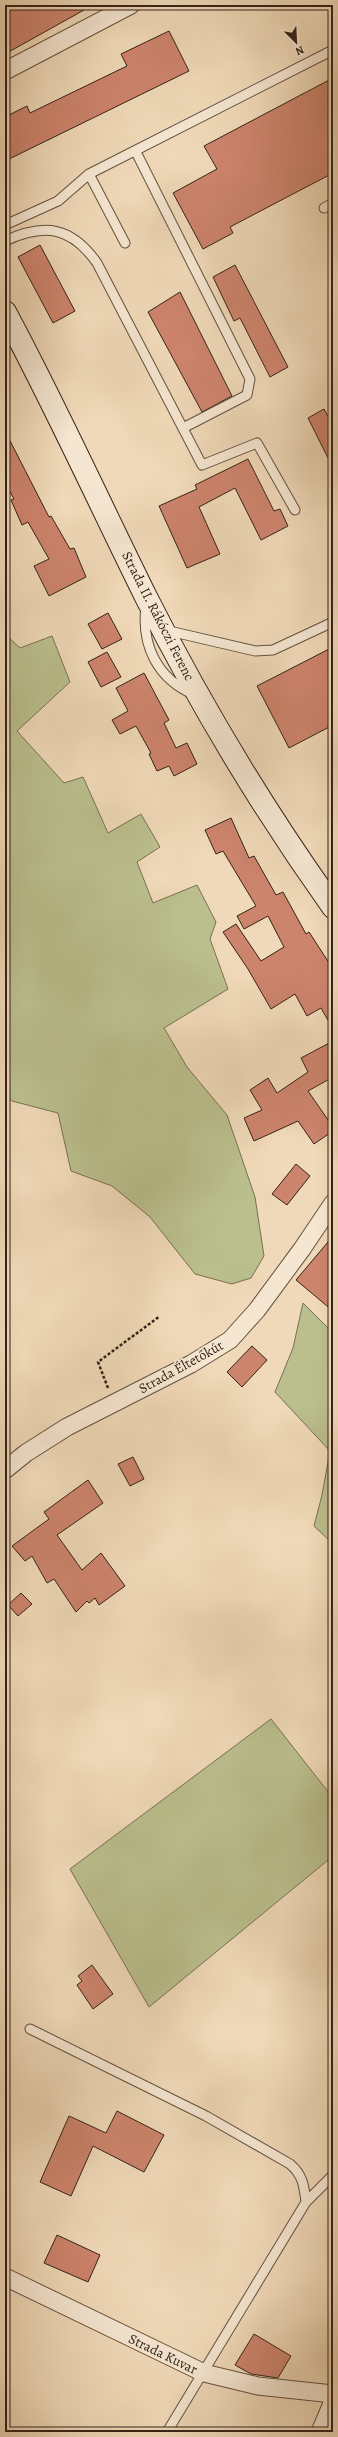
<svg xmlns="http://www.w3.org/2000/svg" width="338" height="2437" font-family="Alegreya,serif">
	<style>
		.green { fill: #bbbf8e; stroke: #787053 }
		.building { fill: #cd846d; stroke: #342218 }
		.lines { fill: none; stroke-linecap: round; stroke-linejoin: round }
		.lane-casing { stroke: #635040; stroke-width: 11 }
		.street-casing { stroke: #635040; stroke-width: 19 }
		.secondary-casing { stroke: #342218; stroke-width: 24 }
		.path { stroke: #342218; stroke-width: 2.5; stroke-dasharray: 3 2; stroke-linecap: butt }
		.lane { stroke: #f5e6d1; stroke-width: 9 }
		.street { stroke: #f5e6d1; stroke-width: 17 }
		.secondary { stroke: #f5e6d1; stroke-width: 22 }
		.labels { text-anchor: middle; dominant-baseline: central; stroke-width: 3.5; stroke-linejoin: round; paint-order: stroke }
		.street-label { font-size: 14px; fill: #342218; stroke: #f5e6d1 }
	</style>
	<rect width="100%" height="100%" fill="#f0d9b8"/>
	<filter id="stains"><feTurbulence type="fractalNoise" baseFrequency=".005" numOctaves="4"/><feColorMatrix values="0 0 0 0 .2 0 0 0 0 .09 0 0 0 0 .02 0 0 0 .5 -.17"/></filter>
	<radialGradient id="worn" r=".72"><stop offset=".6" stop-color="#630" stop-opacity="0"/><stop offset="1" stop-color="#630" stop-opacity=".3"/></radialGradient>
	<path class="green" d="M5,634L20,648L52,636L70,682L17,731L64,783L83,777L108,833L141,814L160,847L137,862L153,903L197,885L216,922L210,939L228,989L164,1028L187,1067L227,1115L255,1197L264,1256L251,1278L232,1284L195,1274L150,1217L112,1186L71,1171L58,1113L12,1101L5,1093Z
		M303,1303L333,1333V1544L314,1526L322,1495L330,1451L275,1392L293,1348Z
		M271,1719L333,1798V1856L149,2007L70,1869Z"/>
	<path class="building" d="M5,5H93L5,54Z
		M169,31L189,71L5,161V117L27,106L30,113L127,66L121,54Z
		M333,78V173L230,227L233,233L203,249L173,193L217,169L204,146Z
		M40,245L75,311L53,323L18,257Z
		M235,265L288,367L270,377L240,318L234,321L213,277Z
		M180,292L232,396L202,412L148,312Z
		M324,409L333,426V468L308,418Z
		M5,431L49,517L51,516L70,549L74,548L86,577L49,596L34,566L49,559L28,522L22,525L11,500L14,499L5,482Z
		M248,459L274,511L280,509L288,526L261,540L235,488L199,507L220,554L187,568L159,506L197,489L195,485Z
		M108,613L122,639L102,649L88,624Z
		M333,647V725L289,748L257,686Z
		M107,652L121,677L101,687L88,662Z
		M144,673L169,720L164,723L176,748L187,743L197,764L174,776L169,766L157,771L149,754L151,753L136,726L120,734L112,720L128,711L116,688Z
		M231,818L249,858L254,856L276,895L283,892L306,934L309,932L333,969V1029L321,1008L307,1016L295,994L271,1009L248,969L223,932L236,924L261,961L284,947L268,916L244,929L237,916L256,906L223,851L216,854L205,830Z
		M333,1041V1077L308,1091L333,1127V1131L314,1144L298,1121L254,1141L244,1118L262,1110L250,1090L268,1078L277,1093L308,1072L301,1058Z
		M296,1164L310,1176L287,1205L272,1194Z
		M333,1236V1311L296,1280Z
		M252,1346L267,1360L242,1387L227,1372Z
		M133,1457L144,1479L130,1486L118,1464Z
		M88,1480L103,1503L57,1535L82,1570L101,1553L125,1586L99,1605L95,1598L89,1603L87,1601L76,1612L54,1579L47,1583L32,1556L25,1561L12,1546L49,1519L44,1512Z
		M21,1593L32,1604L18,1616L8,1605Z
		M92,1965L113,1994L93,2009L77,1985L82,1981L78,1976Z
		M117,2111L164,2135L144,2172L93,2146L71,2196L40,2182L69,2116L106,2133Z
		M57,2235L100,2255L88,2282L44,2263Z
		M254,2334L291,2356L278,2378L251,2374L235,2365Z"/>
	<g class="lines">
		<defs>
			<path id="lane" d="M136,152L250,379L247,395L183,428
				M89,174L125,243
				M324,208L333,203
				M5,225L58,201L89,174L333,50
				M5,241C44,223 71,226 97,263L202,465L257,443L295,510
				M146,606C141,645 157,679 195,695
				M165,630L255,651L273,650L333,622
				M30,2029L206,2116L290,2164C303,2175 304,2186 306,2202
				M167,2432L306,2202L333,2175"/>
			<path id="street" d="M5,71L131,5
				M5,1470L26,1453L67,1427L191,1364L230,1340L257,1310L302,1249L333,1203
				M5,2277L204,2373L258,2386L333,2394
				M320,2432L333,2401"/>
			<path id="secondary" d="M5,312C55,405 99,502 146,597C200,704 263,809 333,907"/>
		</defs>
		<use href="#lane" class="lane-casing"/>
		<use href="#street" class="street-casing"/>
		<use href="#secondary" class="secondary-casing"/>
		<path class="path" d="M108,1388L98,1362L160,1316"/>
		<use href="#lane" class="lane"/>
		<use href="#street" class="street"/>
		<use href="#secondary" class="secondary"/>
	</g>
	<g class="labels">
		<g class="street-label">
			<text transform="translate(158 616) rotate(63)">Strada II. Rákóczi Ferenc</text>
			<text transform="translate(181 1367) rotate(-29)">Strada Éltetőkút</text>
			<text transform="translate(163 2354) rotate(26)">Strada Kuvar</text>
		</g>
	</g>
	<rect width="338" height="2437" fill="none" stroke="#f0d9b8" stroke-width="20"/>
	<rect x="6" y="6" width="326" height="2425" fill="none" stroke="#342218" stroke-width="2"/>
	<rect x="10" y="10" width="318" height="2417" fill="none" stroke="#342218"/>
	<g transform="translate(296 42) rotate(156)" stroke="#f5e6d1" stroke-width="3" paint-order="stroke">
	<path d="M0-3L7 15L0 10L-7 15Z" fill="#342218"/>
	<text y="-6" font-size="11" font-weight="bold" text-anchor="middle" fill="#342218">N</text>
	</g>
	<rect width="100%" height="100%" filter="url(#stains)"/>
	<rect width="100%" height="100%" fill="url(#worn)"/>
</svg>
